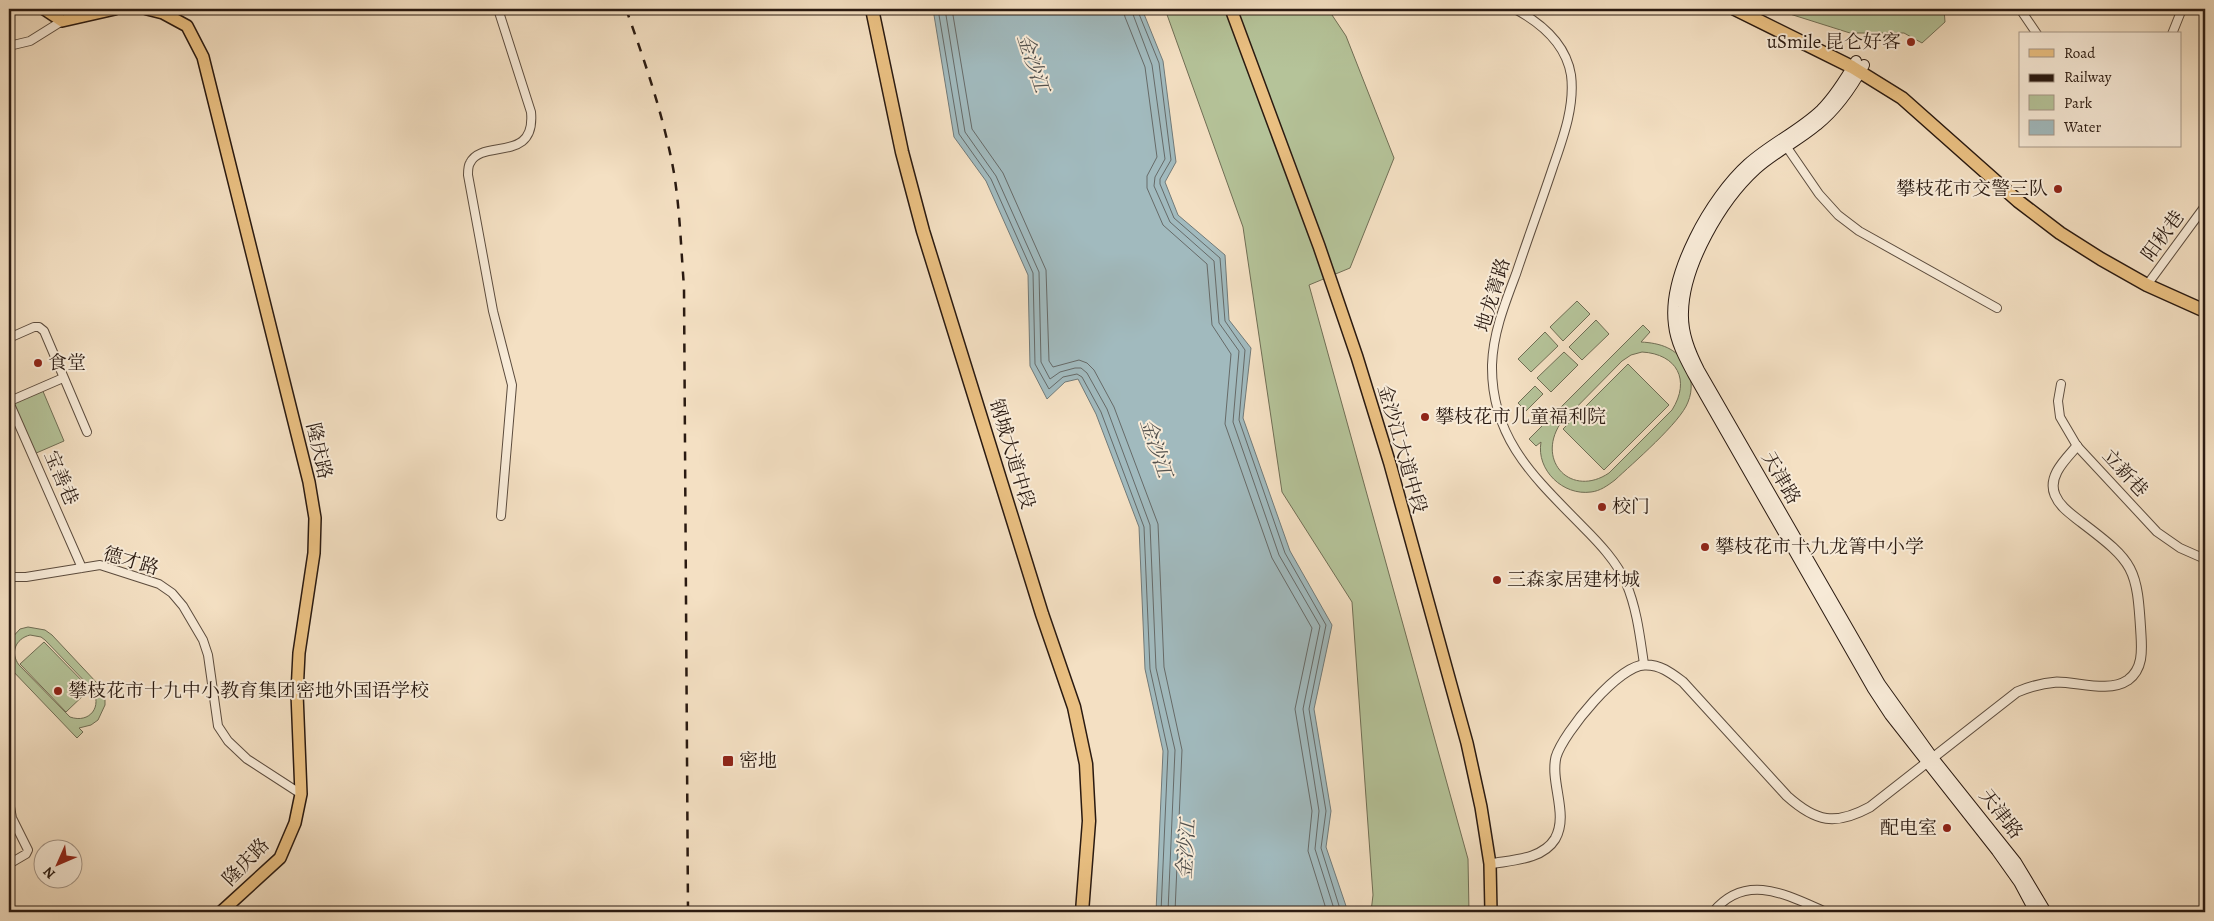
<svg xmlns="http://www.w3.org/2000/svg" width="2214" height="921" font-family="Alegreya,'Noto Serif SC',serif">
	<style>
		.green { fill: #b5c399; stroke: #706e55; fill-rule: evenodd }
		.water { fill: #a1babe; stroke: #717a79 }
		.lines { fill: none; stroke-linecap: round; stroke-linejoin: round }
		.shore { stroke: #666a68; stroke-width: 1 }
		.minor-casing { stroke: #5c4c3e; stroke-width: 10 }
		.tertiary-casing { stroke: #5c4c3e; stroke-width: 11 }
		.secondary-casing { stroke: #2a1a11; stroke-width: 12 }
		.primary-casing { stroke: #2a1a11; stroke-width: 14 }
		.trunk-casing { stroke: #2a1a11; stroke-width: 15 }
		.minor { stroke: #f8ebd8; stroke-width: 8 }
		.tertiary { stroke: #f8ebd8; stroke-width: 9 }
		.secondary { stroke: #f8ebd8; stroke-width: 10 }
		.primary { stroke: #eac082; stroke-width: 11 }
		.trunk { stroke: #eac082; stroke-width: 12 }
		.rail { stroke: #2a1a11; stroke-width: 2.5; stroke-dasharray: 9 9; stroke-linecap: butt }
		.poi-dot { fill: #8f2418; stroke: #f8ebd8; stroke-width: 2 }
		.labels { text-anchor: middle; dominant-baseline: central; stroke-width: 4; stroke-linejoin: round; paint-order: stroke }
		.poi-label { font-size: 19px; fill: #2a1a11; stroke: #f8ebd8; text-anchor: start }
		.street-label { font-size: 19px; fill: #2a1a11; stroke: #f8ebd8 }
		.water-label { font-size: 20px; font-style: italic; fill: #54524e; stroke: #f8ebd8 }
	</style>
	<rect width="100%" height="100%" fill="#f4e0c3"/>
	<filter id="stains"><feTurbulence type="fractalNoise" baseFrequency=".004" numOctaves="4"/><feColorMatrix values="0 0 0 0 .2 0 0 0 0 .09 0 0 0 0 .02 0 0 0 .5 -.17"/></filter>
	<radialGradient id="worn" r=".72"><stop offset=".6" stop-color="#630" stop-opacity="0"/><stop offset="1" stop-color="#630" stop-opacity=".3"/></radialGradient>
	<path class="green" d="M1165,9H1328L1346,36L1394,158L1350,268L1309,285L1468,859L1469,912H1371L1373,895L1352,602L1282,492L1243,227Z
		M1774,9H1944L1945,22L1922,43L1904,33H1850Z
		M1577,301L1590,314L1563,341L1550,327Z
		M1596,320L1609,334L1582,360L1569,347Z
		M1643,325L1650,332L1641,342C1660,343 1677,348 1686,366C1692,377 1693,390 1688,402C1681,422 1632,464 1615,480C1607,486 1600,491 1591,492C1563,496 1536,470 1541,442L1536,446L1529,439ZM1642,352C1677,354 1691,380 1672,410L1609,473C1572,498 1536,462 1560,424L1622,361L1631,355Z
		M1545,332L1558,346L1531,372L1518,359Z
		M1564,352L1578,365L1551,392L1537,378Z
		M1628,364L1669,405L1604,470L1563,429Z
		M1535,386L1543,394L1526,411L1518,403Z
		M42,389L64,441L34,454L11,402Z
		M28,627L45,630L52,635L97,683L105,697V705L98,720L91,725L79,728L83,732L77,738L9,667V641L20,629ZM30,635L41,637L45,640L92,689C103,706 90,724 70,717L19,665C10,653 15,639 30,635Z
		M44,642L90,689L66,712L20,664Z"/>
	<path class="water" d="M933,9H1142L1163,61L1176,162L1165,182L1178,215L1225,255L1229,320L1251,348L1243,418L1290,551L1332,625L1314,709L1331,811L1326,847L1346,906V912H1156L1163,751L1145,669L1139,527L1096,414L1078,379L1065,382L1047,399L1030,366L1028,275L986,181L954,137Z"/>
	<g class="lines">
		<path class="shore" d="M938,9L959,134L991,179L1033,273L1035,364L1049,389L1063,377L1077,374L1082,377L1101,412L1144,527L1150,669L1168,751L1161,912
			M945,9L965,132L996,176L1039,272L1041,362L1050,379L1060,372L1075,368H1081L1087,373L1107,409L1150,525L1156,668L1175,750L1168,912
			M952,9L972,129L1003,173L1046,270L1049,361L1053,367L1079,360L1087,363L1094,370L1114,407L1158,524L1164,667L1182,750L1175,912
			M1123,9L1125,17L1145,67L1157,157L1147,176V188L1163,225L1207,264L1212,325L1231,354L1225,424L1272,558L1312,628L1295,709L1312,811L1308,851L1327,912
			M1131,9L1152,65L1165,159L1155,177L1154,186L1170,222L1214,261L1219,323L1239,351L1233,422L1279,555L1320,626L1303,709L1319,811L1315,849L1335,912
			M1137,9L1159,63L1171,160L1160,179V184L1174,218L1220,258L1225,321L1245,350L1239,420L1285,553L1326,625L1309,709L1326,811L1321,848L1341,912"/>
		<defs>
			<path id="minor" d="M498,9L531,112C536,164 482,138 470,163C468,166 468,172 468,175L493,311L512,385L501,516
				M1515,9C1541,23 1566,44 1571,75C1575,106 1563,138 1553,167C1541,203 1528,238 1516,274C1505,303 1493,333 1492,365C1491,439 1535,478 1583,527C1599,543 1617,562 1626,583C1637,609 1640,637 1644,664
				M2020,9L2037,34
				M2172,34L2182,9
				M9,46L30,41L62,21
				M1786,146L1819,194L1838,215L1859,231L1997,308
				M2147,285L2205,206
				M9,338L34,327H39L44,331L87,432
				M2061,384L2058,401L2060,417L2077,446L2157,532L2180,548L2205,559
				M10,401L63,378
				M9,402L82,568
				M9,577H26L100,565L159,584L172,593L183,606L203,640L208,655L218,726L228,741L247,759L301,794
				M9,801L12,818L28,850L26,854L9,864
				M1713,912C1746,872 1787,895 1826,912"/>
			<path id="tertiary" d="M1490,864C1511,860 1542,860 1555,839C1569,815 1550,783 1556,757C1563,733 1620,663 1646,665C1661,665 1671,673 1683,682L1787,796C1816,822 1835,826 1870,807L2017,692C2031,686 2043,683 2057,682C2079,682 2109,693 2128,680C2143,669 2142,651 2141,635C2137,567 2135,563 2081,522C2071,514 2060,507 2055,495C2047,476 2066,459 2077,446"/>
			<path id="secondary" d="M1856,61C1846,78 1835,96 1821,110C1799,131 1770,144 1748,164C1711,197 1667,275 1674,325C1676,343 1685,359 1693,374L1873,689L1890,715L1997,851L2019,882L2035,912
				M1864,65C1852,87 1837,109 1817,125C1798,141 1775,152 1756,169C1721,201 1684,265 1683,312C1682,333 1690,352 1699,370L1880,684L1933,758L2016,862L2046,912"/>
			<path id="primary" d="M44,9L62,21L115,9
				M147,9L163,13L187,26L203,57L309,482L315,518L314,553L299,653L297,693L301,794L295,823L280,858L221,912
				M1231,9L1319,246L1357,357L1390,464L1467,743L1481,807L1490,864L1491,912"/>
			<path id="trunk" d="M872,9L902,152L923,231L1042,614L1074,707L1086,764L1089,821L1082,912
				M1735,9L1852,67L1902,98L2018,201L2060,233L2101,259L2147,285L2205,311"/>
		</defs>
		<use href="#minor" class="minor-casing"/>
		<use href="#tertiary" class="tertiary-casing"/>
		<use href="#secondary" class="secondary-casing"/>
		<use href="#primary" class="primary-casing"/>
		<use href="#trunk" class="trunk-casing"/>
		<use href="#minor" class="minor"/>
		<use href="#tertiary" class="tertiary"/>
		<use href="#secondary" class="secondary"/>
		<use href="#primary" class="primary"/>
		<use href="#trunk" class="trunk"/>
		<path class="rail" d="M626,9C645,62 664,117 674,173C680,211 681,249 684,287L688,912"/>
	</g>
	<g class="poi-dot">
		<circle cx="1911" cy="42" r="5"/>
		<circle cx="2058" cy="189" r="5"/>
		<circle cx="38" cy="363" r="5"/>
		<circle cx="1425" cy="417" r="5"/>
		<circle cx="1602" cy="507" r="5"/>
		<circle cx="1705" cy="547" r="5"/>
		<circle cx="1497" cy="580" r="5"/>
		<circle cx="58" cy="691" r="5"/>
		<rect x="722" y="755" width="12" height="12" rx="2.5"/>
		<circle cx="1947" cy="828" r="5"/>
	</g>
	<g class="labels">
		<g class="poi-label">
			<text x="1901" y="42" text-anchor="end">uSmile 昆仑好客</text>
			<text x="2048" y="189" text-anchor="end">攀枝花市交警三队</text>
			<text x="48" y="363">食堂</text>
			<text x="1435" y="417">攀枝花市儿童福利院</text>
			<text x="1612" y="507">校门</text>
			<text x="1715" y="547">攀枝花市十九龙箐中小学</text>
			<text x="1507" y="580">三森家居建材城</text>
			<text x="68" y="691">攀枝花市十九中小教育集团密地外国语学校</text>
			<text x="739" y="761">密地</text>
			<text x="1937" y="828" text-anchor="end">配电室</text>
		</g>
		<g class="street-label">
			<text transform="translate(2163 236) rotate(-54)">阳秋巷</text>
			<text transform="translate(1493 295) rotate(-73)">地龙箐路</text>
			<text transform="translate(1402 449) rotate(74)">金沙江大道中段</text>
			<text transform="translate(319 451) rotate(77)">隆庆路</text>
			<text transform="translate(1012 454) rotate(73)">钢城大道中段</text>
			<text transform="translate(2125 473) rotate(47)">立新巷</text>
			<text transform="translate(61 478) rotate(67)">宝善巷</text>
			<text transform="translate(1781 478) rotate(60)">天津路</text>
			<text transform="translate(131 561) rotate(16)">德才路</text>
			<text transform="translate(2001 814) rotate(52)">天津路</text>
			<text transform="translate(246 862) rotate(-46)">隆庆路</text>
		</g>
		<g class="water-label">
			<text transform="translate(1033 63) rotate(72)">金沙江</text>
			<text transform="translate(1156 448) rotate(72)">金沙江</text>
			<text transform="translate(1186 849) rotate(-86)">金沙江</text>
		</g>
	</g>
	<rect width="2214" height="921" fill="none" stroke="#f4e0c3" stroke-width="30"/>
	<rect x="10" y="10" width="2194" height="901" fill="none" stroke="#2a1a11" stroke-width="2.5"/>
	<rect x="15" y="15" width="2184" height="891" fill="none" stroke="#2a1a11"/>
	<rect x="2019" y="32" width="162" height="115" fill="#f8ebd8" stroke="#a69788"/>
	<rect x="2029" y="49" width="25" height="8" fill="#eac082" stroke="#a69788"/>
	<text x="2064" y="58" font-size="15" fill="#2a1a11">Road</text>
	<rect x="2029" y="74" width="25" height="8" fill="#2a1a11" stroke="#a69788"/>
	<text x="2064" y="82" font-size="15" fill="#2a1a11">Railway</text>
	<rect x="2029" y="95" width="25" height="15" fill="#b5c399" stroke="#a69788"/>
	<text x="2064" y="108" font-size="15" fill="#2a1a11">Park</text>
	<rect x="2029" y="120" width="25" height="15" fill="#a1babe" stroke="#a69788"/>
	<text x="2064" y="132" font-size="15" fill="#2a1a11">Water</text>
	<g transform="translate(58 864) rotate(225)"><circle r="24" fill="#f8ebd8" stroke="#a69788"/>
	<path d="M0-4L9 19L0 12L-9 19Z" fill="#8f2418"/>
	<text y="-8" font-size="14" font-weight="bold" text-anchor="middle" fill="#2a1a11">N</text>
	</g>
	<rect width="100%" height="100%" filter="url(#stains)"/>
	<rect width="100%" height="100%" fill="url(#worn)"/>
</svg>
